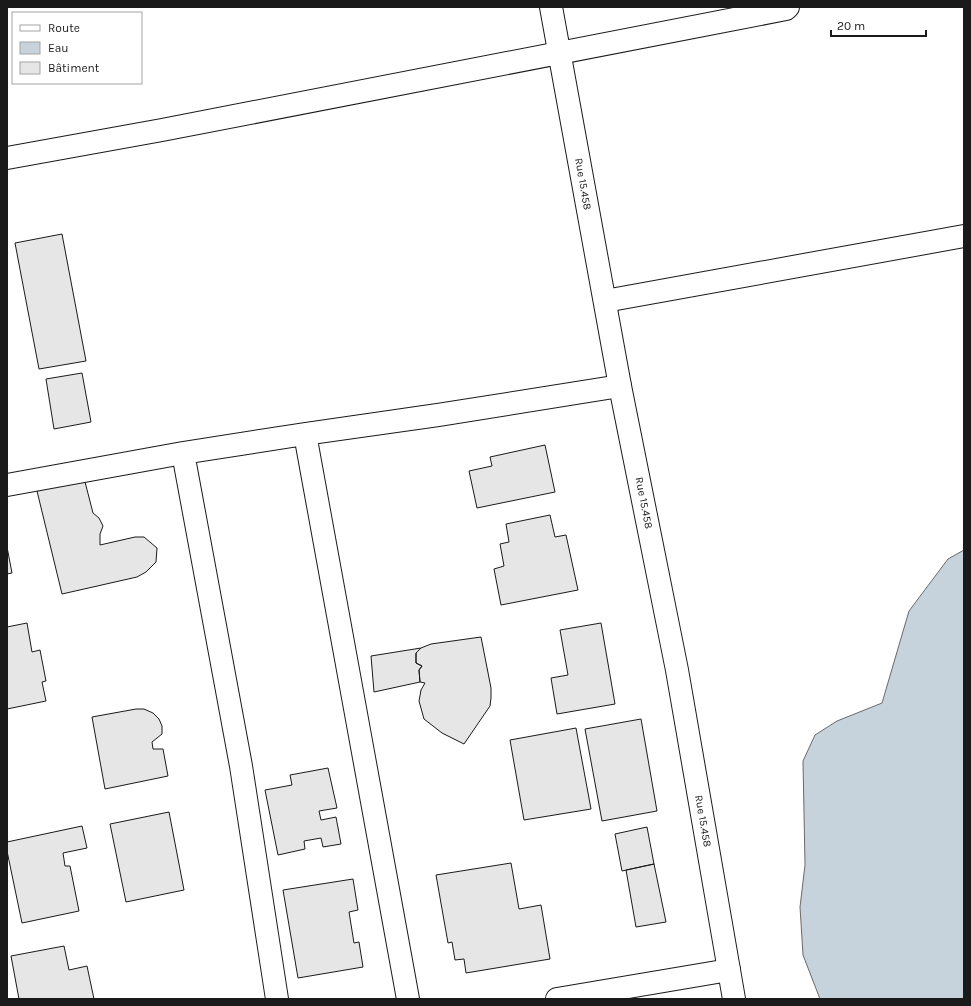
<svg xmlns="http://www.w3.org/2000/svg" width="971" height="1006" font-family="Karla,sans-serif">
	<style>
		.water { fill: #c6d2dc; stroke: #6a6a6a }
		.building { fill: #e6e6e6; stroke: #1a1a1a }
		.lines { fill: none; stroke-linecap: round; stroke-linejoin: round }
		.street-casing { stroke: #1a1a1a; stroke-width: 24 }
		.secondary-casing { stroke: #1a1a1a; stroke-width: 24 }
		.street { stroke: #fff; stroke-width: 22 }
		.secondary { stroke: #fff; stroke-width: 22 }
		.labels { text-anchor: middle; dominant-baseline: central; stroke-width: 3; stroke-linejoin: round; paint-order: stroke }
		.street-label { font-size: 11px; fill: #1a1a1a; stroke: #fff }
	</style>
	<rect width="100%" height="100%" fill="#fff"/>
	<path class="water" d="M964,550V999H820L803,955L800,907L805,865L803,761L815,735L837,721L882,703L909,611L948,559Z"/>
	<path class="building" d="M62,234L86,361L39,369L15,243Z
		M82,373L91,422L54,429L46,379Z
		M545,445L555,492L477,508L469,471L492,466L490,457Z
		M84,478L93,513L99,518L103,526L100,534V545L135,537H144L157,548L156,562L146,572L137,577L62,594L37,491Z
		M550,515L555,537L566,535L578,590L501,605L494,569L504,566L500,544L509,542L506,524Z
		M7,547L12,573L7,574Z
		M27,623L32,652L40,650L46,681L42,682L46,701L7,709V627Z
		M601,623L615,704L557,714L551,678L568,675L560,630Z
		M481,637L491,688V698L490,706L464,744L442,733L424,719L419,701L421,690L425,683L420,682L419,670L422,666L416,663V653L421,648L431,644Z
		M421,648L416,653V663L422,666L419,670L420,682L374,692L371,656Z
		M136,709H144L153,713L159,719L162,726V734L152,742L153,749H163L168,776L105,789L92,717Z
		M641,719L657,811L602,821L585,729Z
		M576,728L591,809L524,820L510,740Z
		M328,768L337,808L319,811L321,820L336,817L341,844L323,847L321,838L304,841L305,849L278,855L265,790L292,785L290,775Z
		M169,812L184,890L126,902L110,824Z
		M82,826L87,848L63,853L65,866H70L79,911L22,923L7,851V842Z
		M647,827L654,864L622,871L615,834Z
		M511,863L519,909L541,905L550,959L466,973L464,959L455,960L452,942L448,943L436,875Z
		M654,864L666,922L636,927L626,870Z
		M353,879L358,910L349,912L354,943L359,942L363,967L298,978L283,890Z
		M64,946L69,970L87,966L94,999H19L11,956Z"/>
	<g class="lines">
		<defs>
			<path id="street" d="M7,158L162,130L786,9L788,7
				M605,301L964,236
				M305,434L408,999
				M183,453L241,766L277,999
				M7,485L183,453L305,434L438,415L620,386
				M557,999L729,970"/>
			<path id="secondary" d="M551,7L620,386L677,670L734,999"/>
		</defs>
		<use href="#street" class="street-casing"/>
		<use href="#secondary" class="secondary-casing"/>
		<use href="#street" class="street"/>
		<use href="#secondary" class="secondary"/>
	</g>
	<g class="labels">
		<g class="street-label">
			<text transform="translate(583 184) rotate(80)">Rue 15.458</text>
			<text transform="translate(644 503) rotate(79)">Rue 15.458</text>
			<text transform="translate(703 821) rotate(80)">Rue 15.458</text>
		</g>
	</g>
	<rect width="971" height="1006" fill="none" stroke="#1a1a1a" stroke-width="16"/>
	<rect x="12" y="12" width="130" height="72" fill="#ffffff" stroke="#a3a3a3"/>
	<rect x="20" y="25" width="20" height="6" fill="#ffffff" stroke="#a3a3a3"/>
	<text x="48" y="32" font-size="12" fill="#1a1a1a">Route</text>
	<rect x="20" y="42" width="20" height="12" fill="#c6d2dc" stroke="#a3a3a3"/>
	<text x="48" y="52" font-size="12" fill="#1a1a1a">Eau</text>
	<rect x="20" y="62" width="20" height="12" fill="#e6e6e6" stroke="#a3a3a3"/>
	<text x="48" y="72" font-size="12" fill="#1a1a1a">Bâtiment</text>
	<path d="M831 30v6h95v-6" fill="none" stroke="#1a1a1a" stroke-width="2"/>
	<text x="837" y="30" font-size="12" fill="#1a1a1a" stroke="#ffffff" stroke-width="3" paint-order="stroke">20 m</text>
</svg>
